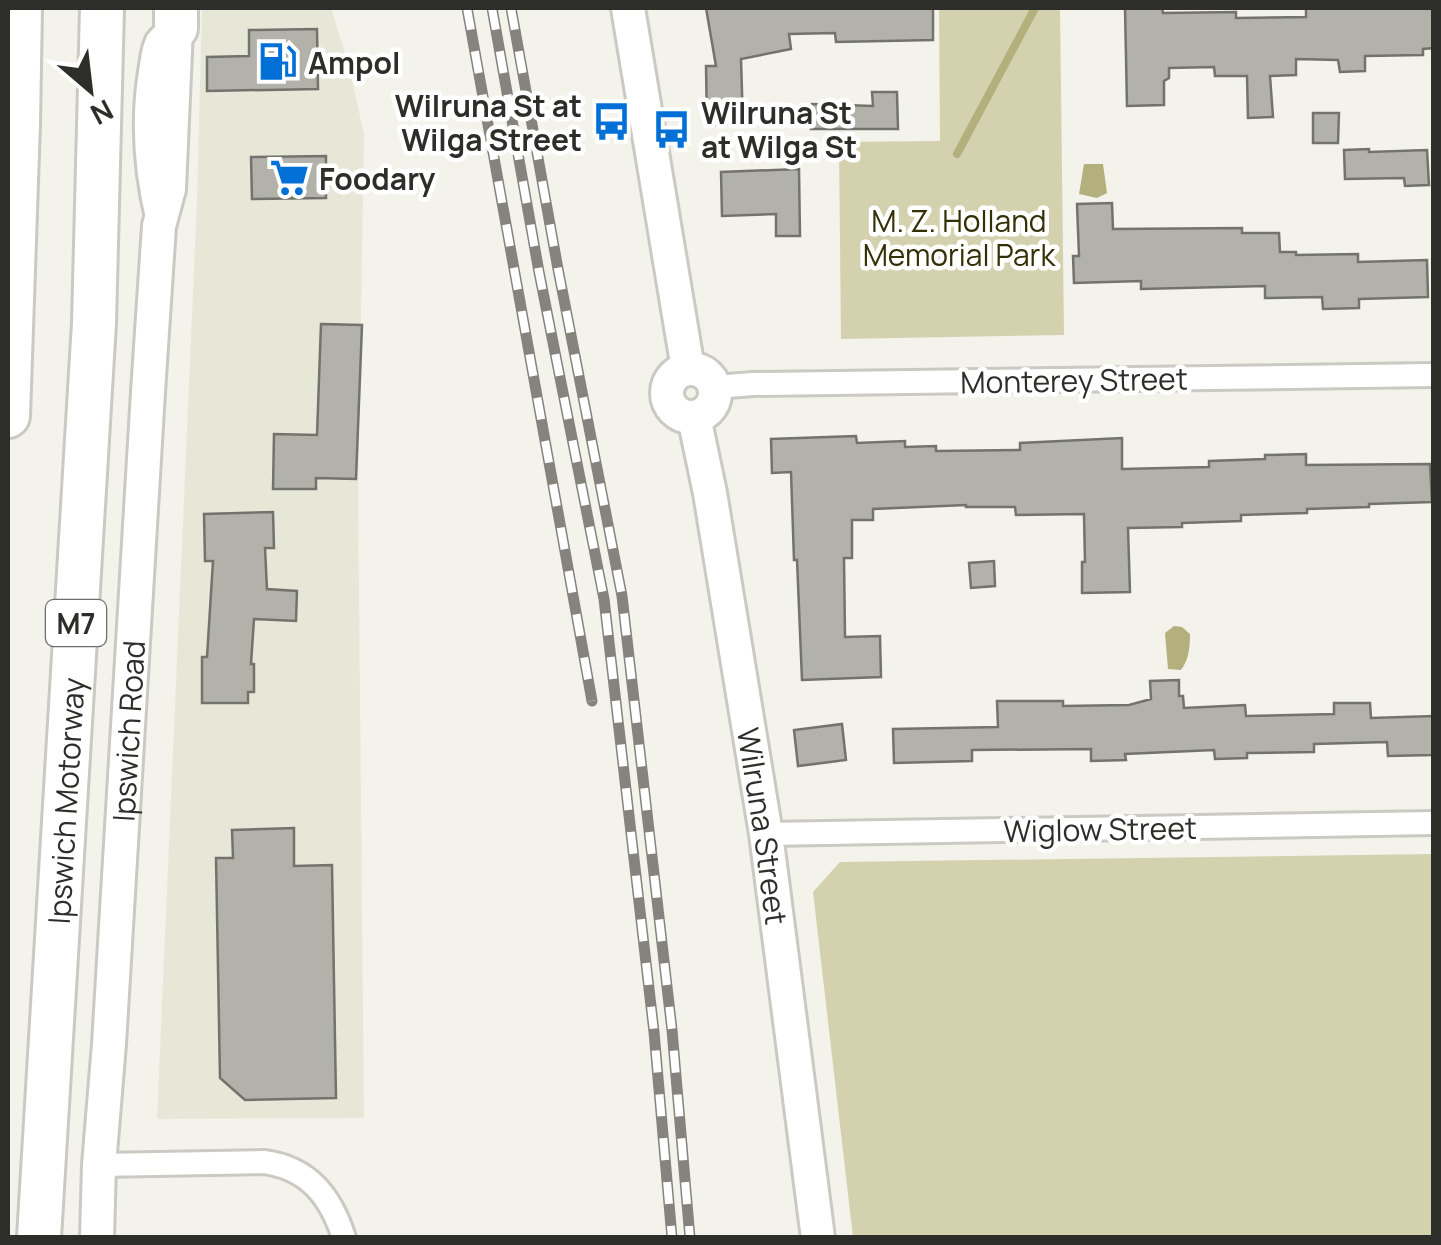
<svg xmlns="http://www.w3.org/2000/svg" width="1441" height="1245" font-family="Manrope,sans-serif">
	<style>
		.built { fill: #e7e7d8 }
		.green { fill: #d3d1ae }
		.water { fill: #b3b07e }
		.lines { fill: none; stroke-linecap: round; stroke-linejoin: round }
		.stream { stroke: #b3b07e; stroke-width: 8 }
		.building { fill: #b2b2ab; stroke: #73736d; stroke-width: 2.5 }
		.minor-casing { stroke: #cac9c2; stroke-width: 28 }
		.secondary-casing { stroke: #cac9c2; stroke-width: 38 }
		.motorway-casing { stroke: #cac9c2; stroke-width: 48 }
		.minor { stroke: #fff; stroke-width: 22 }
		.secondary { stroke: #fff; stroke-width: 32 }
		.motorway { stroke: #fff; stroke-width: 42 }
		.rail-casing { stroke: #84837e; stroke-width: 11 }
		.rail { stroke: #fff; stroke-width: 8; stroke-dasharray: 22; stroke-linecap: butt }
		.labels { text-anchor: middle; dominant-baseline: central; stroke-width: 9; stroke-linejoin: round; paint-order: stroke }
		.shield { fill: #fff; stroke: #6c6c6a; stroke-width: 2.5 }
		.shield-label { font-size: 28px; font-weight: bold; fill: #2d2d2a }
		.poi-label { font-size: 30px; font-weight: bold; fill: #2d2d2a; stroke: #fff; text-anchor: start }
		.park-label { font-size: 30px; fill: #333006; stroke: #fff }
		.street-label { font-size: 30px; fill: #2d2d2a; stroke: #fff }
	</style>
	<rect width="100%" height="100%" fill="#f3f2eb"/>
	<path class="built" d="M202,8H331L350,70L364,135L358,490L364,1118L157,1119L197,200Z"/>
	<path class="green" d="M939,8H1060L1064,335L841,339L839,142L940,141Z
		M1433,854V1237H853L813,892L840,862Z"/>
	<path class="water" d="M1084,164H1103L1107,193L1097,198L1079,194Z
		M1174,626L1182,627L1190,634C1190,646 1189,660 1181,670L1168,669L1165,633Z"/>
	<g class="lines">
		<path class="stream" d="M957,154L1035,8"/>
	</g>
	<path class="building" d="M706,8H933V40L836,42L835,33L789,34L791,49L741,59L743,125H707L706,66H716Z
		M1125,8H1162L1163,13L1236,12V18L1306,17V8H1434V48L1423,49V55L1365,56V71L1340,72L1338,60L1296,59V75L1270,76L1273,117L1248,118L1247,76H1215L1214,67L1169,68V78L1164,81V105L1127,106Z
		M317,29L318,89L207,91V57L249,56V30Z
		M872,92H897L898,129H811L812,104L873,106Z
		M1313,113H1339L1338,143H1313Z
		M1369,149V152L1427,150L1429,185L1405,186L1404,178L1345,179L1344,150Z
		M326,156V198L252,199L251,157Z
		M799,169L800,236H776V214L722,216L721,172Z
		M1112,203L1113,229L1242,228V233H1279L1280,252H1296V255L1358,254V262L1427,260L1428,297L1359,299V308L1323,309L1322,297L1265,298V286L1141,289V281L1074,283L1073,256H1079L1077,204Z
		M321,324L362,325L356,479L316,478V489H273L274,434L317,435Z
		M856,436L857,443L905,441V447L936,446V451L1020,450V443L1122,438V469L1209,467V461L1265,459V455L1306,454V465L1430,464L1432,502L1369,504V507L1307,509V513L1241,515V521L1182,523V527L1128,528L1130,592L1082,593V562H1085L1084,514L1016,515L1015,507H966V505L873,509V520H852V558H844L845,637L880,636L881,677L802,680L797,560H794L791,472L772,473L771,439Z
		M273,512L274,548H265L267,589L297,591L296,621L254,619L251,664H254V692H248V703H202V657H207L213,561H205L204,514Z
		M994,561L995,586L971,588L969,563Z
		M1179,680V696H1183L1184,708L1245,705L1246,716L1334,714V703H1370L1371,718L1434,716V755L1388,756L1387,742L1314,744V752L1247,753V758L1215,759L1214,750L1125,754L1126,760L1091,761V749L972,750V761L894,763L893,729L998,727L997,701H1063V706L1129,705L1151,699L1150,681Z
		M842,724L846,760L798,766L794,730Z
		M294,828V866L332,865L336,1098L245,1100L220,1078L216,858H233L232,830Z"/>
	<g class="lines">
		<defs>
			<path id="minor" d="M158,222C146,173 142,122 150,72C152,62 152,50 157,41C162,34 169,31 176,28
				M715,387L753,384L1434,375
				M766,834L1434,823
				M99,1165L264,1162C309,1168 331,1197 344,1238"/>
			<g id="secondary">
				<path d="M628,8L688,369"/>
				<circle cx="691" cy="393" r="24"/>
				<path id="s1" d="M694,417L710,493L766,834L818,1238"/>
				<path id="s2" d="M97,1238L99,1165L109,1044L148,392L159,226L169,189L176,28"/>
			</g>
			<g id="motorway">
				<path d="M176,28V8"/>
				<path d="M8,416L18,124L20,8"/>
				<path id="s3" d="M39,1238L94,323L102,8"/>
			</g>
		</defs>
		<use href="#minor" class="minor-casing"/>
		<use href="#secondary" class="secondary-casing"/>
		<use href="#motorway" class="motorway-casing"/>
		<use href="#minor" class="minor"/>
		<use href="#secondary" class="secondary"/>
		<use href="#motorway" class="motorway"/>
		<defs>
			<path id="rail" d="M467,8L592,701
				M492,8L539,272L604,599L654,1032L672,1238
				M511,8L558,269L622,596L672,1030L690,1238"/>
		</defs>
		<use href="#rail" class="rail-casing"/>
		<use href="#rail" class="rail"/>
	</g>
	<defs>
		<symbol id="fuel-bare" viewBox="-9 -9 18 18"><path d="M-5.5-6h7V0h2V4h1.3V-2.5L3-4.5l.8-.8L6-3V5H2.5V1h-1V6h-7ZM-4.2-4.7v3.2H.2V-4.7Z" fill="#0070d7" stroke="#fff" stroke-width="2.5" paint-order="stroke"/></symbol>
		<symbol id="bus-bare" viewBox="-9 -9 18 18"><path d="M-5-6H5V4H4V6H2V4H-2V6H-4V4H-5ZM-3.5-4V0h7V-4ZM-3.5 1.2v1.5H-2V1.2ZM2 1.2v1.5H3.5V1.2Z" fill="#0070d7" stroke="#fff" stroke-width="2.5" paint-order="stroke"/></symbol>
		<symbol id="supermarket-bare" viewBox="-9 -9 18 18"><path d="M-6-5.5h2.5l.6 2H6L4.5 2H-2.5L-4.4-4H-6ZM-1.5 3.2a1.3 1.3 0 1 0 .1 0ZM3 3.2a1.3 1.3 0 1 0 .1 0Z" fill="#0070d7" stroke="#fff" stroke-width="2.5" paint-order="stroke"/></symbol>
	</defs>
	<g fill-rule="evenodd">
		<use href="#fuel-bare" x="250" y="34" width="55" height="55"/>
		<use href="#bus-bare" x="584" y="94" width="55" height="55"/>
		<use href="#bus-bare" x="644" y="102" width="55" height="55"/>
		<use href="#supermarket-bare" x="262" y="150" width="55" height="55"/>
	</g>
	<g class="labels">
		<rect class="shield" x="46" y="600" width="60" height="46" rx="8"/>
		<g class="shield-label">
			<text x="76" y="623">M7</text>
		</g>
		<g class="poi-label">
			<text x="308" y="62">Ampol</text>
			<text x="582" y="105" text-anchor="end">Wilruna St at<tspan x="582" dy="34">Wilga Street</tspan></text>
			<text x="701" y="112">Wilruna St<tspan x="701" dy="34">at Wilga St</tspan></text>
			<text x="319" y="178">Foodary</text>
		</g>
		<g class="park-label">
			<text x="959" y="220">M. Z. Holland<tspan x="959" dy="34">Memorial Park</tspan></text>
		</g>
		<g class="street-label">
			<text transform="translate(1074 380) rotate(-1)">Monterey Street</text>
			<text stroke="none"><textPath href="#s2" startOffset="508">Ipswich Road</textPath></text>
			<text stroke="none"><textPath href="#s3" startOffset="438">Ipswich Motorway</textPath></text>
			<text stroke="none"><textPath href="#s1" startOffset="415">Wilruna Street</textPath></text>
			<text transform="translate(1100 829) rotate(-1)">Wiglow Street</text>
		</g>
	</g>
	<rect width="1441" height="1245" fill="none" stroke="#2d2d2a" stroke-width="20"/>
	<g transform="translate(90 90) rotate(152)" stroke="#ffffff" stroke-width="8" paint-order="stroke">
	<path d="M0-8L18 38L0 25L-18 38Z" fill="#2d2d2a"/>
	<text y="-15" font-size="28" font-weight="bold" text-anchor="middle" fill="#2d2d2a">N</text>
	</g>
</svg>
